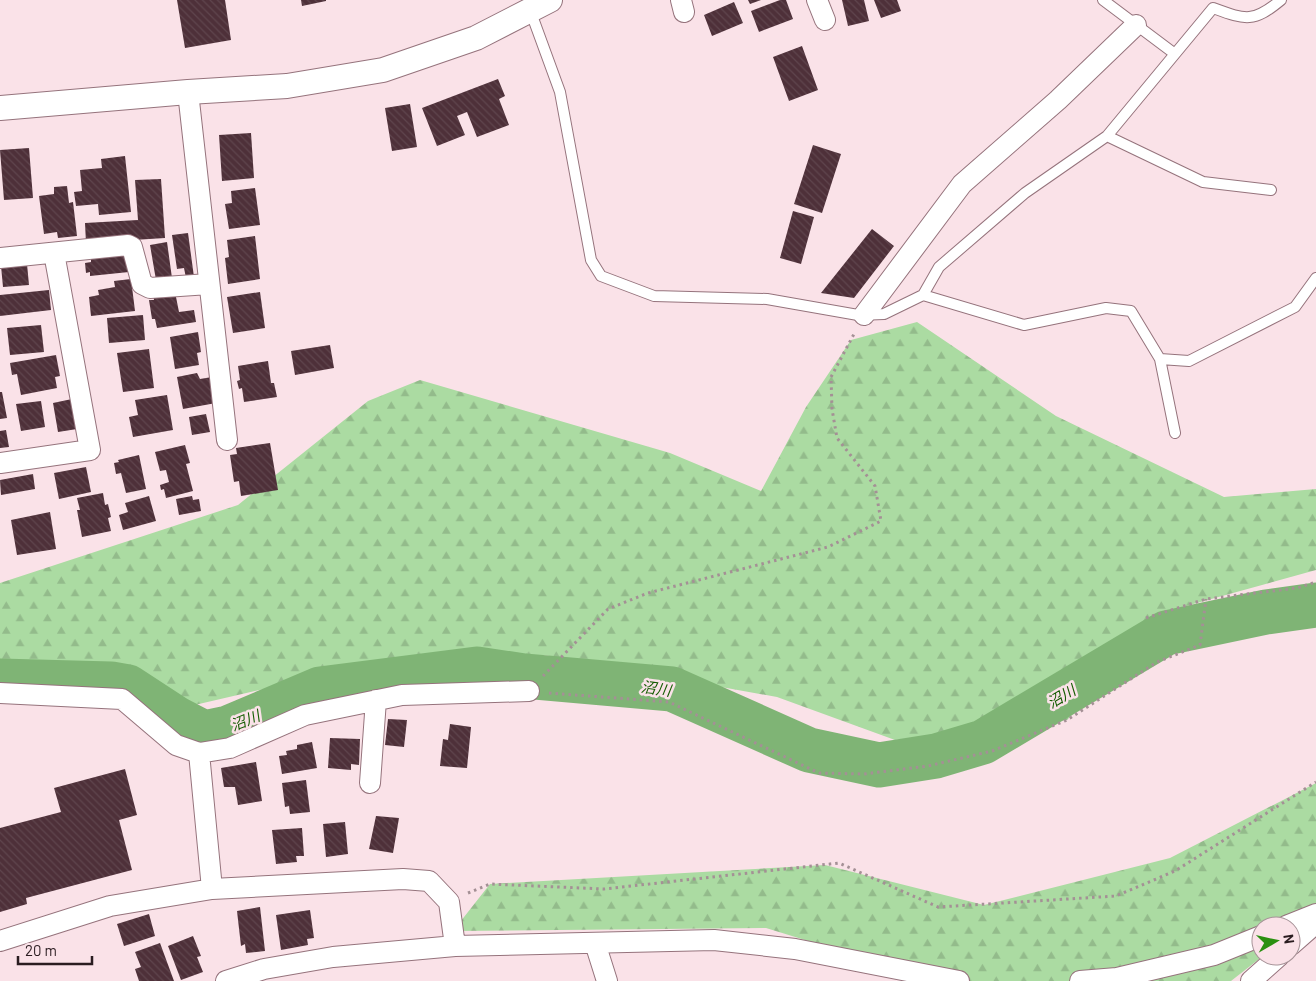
<svg xmlns="http://www.w3.org/2000/svg" width="1316" height="981" font-family="Barlow,'Noto Sans JP',sans-serif">
	<style>
		.forest { fill: url(#forest-firs) }
		.lines { fill: none; stroke-linecap: round; stroke-linejoin: round }
		.river { stroke: #7fb475; stroke-width: 45 }
		.building { fill: url(#building-back-hatch) }
		.service-casing { stroke: #95737c; stroke-width: 12 }
		.minor-casing { stroke: #95737c; stroke-width: 22 }
		.tertiary-casing { stroke: #95737c; stroke-width: 26 }
		.path { stroke: #a49095; stroke-width: 3; stroke-dasharray: 2.5 4; stroke-linecap: butt }
		.service { stroke: #fff; stroke-width: 10 }
		.minor { stroke: #fff; stroke-width: 20 }
		.tertiary { stroke: #fff; stroke-width: 24 }
		.labels { text-anchor: middle; dominant-baseline: central; stroke-width: 5; stroke-linejoin: round; paint-order: stroke }
		.water-label { font-size: 15px; font-style: italic; fill: #145c01; stroke: #fae2e8 }
	</style>
	<defs>
		<pattern id="forest-firs" width="22" height="20" patternUnits="userSpaceOnUse" patternTransform="scale(1.25)"><rect width="22" height="20" fill="#abdba2"/><path d="M5 1l3.5 6h-7zM16 11l3.5 6h-7z" fill="#93bb8b"/></pattern>
		<pattern id="building-back-hatch" width="6" height="6" patternUnits="userSpaceOnUse" patternTransform="scale(1.25)"><rect width="6" height="6" fill="#4e3039"/><path d="M-1 5l2 2M0 0l6 6M5-1l2 2" fill="none" stroke="#5f454d"/></pattern>
	</defs>
	<rect width="100%" height="100%" fill="#fae2e8"/>
	<path class="forest" d="M917,322L1056,416L1224,497L1316,489V570L1175,609L1067,720L895,740L777,697L544,655L259,690L186,707L111,684L9,660L0,662V583L238,505L368,401L420,380L670,453L761,491L806,407L851,340Z
		M1316,783V914L1291,926H1261V956H1263L1231,981H938L766,928L453,931L490,884L825,865L984,905L1170,858Z"/>
	<g class="lines">
		<path class="river" d="M0,681L111,684L128,687L177,719L204,733L228,728L320,689L477,669L524,676L672,689L809,750L879,765L936,756L983,742L1166,633L1266,612L1316,605"/>
	</g>
	<path class="building" d="M177,0H225L231,40L185,48Z
		M301,0H326V1L302,6Z
		M748,0H761L750,4Z
		M780,0H786L793,19L759,32L751,11Z
		M842,0H864L869,21L848,26Z
		M874,0H897L901,11L881,18Z
		M734,2L743,23L712,36L704,15Z
		M802,46L818,90L789,101L773,57Z
		M498,79L505,96L499,99L509,125L477,137L467,112L457,116L465,135L437,146L422,108Z
		M410,104L417,147L392,151L385,108Z
		M251,133L254,178L222,181L219,135Z
		M813,145L841,154L822,213L794,204Z
		M29,148L33,198L4,200L0,150Z
		M125,156L131,212L99,215L98,204L76,206L74,192L82,191L80,170L102,168L101,159Z
		M161,179L165,238L86,243L85,223L138,220L135,180Z
		M67,186L69,203L73,202L77,236L58,238L57,232L44,234L39,196L54,194V187Z
		M255,188L260,225L229,229L225,204L232,203L231,191Z
		M793,211L814,217L801,264L780,258Z
		M872,229L894,246L854,298L821,293Z
		M188,233L194,277L186,278L184,268L177,269L172,235Z
		M255,236L260,279L228,284L225,258L229,257L227,240Z
		M167,242L172,278L156,280L150,245Z
		M128,254L129,272L90,276V272L86,273L85,263L91,262V258Z
		M27,264L29,285L3,287L1,266Z
		M131,279L135,311L91,316L89,297L99,295L98,290L115,287L114,281Z
		M49,290L51,310L0,316V295Z
		M175,292L179,312L194,310L196,322L157,328L155,319H152L149,300H154L153,295Z
		M260,292L265,328L233,333L227,297Z
		M143,315L145,340L109,343L107,318Z
		M41,325L44,352L10,355L7,328Z
		M198,332L201,352L197,353L199,365L175,369L170,337Z
		M330,345L334,368L295,375L291,351Z
		M149,349L154,388L123,392L117,353Z
		M56,355L60,376L55,377L57,388L21,395L17,374L12,375L10,363Z
		M268,361L271,383H274L277,397L244,402L242,388L239,389L237,381L240,380L238,366Z
		M197,373L200,379L212,377L216,403L183,409L177,377Z
		M0,392H2L7,418L0,419Z
		M167,395L173,430L133,437L129,417L138,415L135,400Z
		M72,399L77,429L58,432L53,403Z
		M41,401L45,427L21,431L16,404Z
		M206,414L210,432L192,435L189,417Z
		M6,430L9,447L0,448V431Z
		M270,443L278,490L241,496L239,481L234,482L230,455L237,454L236,448Z
		M185,445L190,463L186,464L193,491L166,498L164,489L161,490L160,485L169,482L166,470L160,471L155,452Z
		M139,455L146,489L126,493L121,473L116,474L114,463L119,462L118,460Z
		M86,467L91,492L59,499L54,473Z
		M33,474L35,489L1,495L0,480Z
		M103,493L105,505L108,504L111,517L108,518L111,531L82,537L77,510H80L77,498Z
		M149,496L156,521L123,530L119,515L128,512L125,503Z
		M192,496L193,500L199,499L201,511L179,515L176,499Z
		M50,512L56,549L17,555L11,520Z
		M388,719L407,720L404,747L385,745Z
		M450,724L471,727L467,768L440,766L443,739L448,740Z
		M330,738L360,739L359,765L351,764V770L328,768Z
		M312,742L317,768L282,774L279,756L287,755L286,751L297,749V745Z
		M256,762L262,801L238,805L235,787H224L221,768Z
		M125,769L137,815L119,820L132,870L26,898L27,904L0,912V828L61,812L54,788Z
		M306,780L310,812L290,814L289,806L285,807L282,783Z
		M376,816L399,818L393,853L369,849Z
		M345,822L348,854L326,857L323,824Z
		M302,828L304,856H296L297,862L276,864L272,830Z
		M260,907L265,951L246,953L245,944L241,946L237,911Z
		M310,910L314,938L307,939L308,945L281,950L276,915Z
		M149,914L155,936L124,946L117,924Z
		M193,936L201,956L197,957L203,972L181,980L168,946Z
		M160,943L174,981H139L135,969L141,967L135,952Z"/>
	<g class="lines">
		<defs>
			<path id="service" d="M1103,0L1175,54
				M530,10L560,92L591,260L601,276L654,296L767,299L858,315L884,314L923,295L939,267L1025,193L1107,136L1213,8C1246,20 1253,23 1281,0
				M1107,136L1203,182L1271,190
				M923,295L1024,325L1106,308L1131,311L1160,359L1189,361L1295,307L1316,278
				M1160,359L1175,433"/>
			<path id="minor" d="M681,0L684,12
				M817,0L825,20
				M188,92L227,440
				M0,258L128,245L132,247L142,284L150,288L209,284
				M864,315L962,184L1058,100L1136,25
				M0,463L90,450L54,253
				M0,693L122,699L176,745L199,753L230,748L305,715L402,695L529,691
				M199,753L212,889L403,879L429,881L449,902L455,946
				M370,783L376,700
				M1286,926L1316,914
				M0,941L110,906L212,889
				M595,943L607,981
				M1291,945L1316,923
				M226,981L264,969L333,957L455,946L714,940L795,949L959,981
				M1080,981L1117,978L1214,955L1261,936
				M1251,981L1279,956"/>
			<path id="tertiary" d="M0,108L188,92L287,86L383,70L476,38L550,0"/>
		</defs>
		<use href="#service" class="service-casing"/>
		<use href="#minor" class="minor-casing"/>
		<use href="#tertiary" class="tertiary-casing"/>
		<path class="path" d="M1146,618L1206,599L1297,588L1316,582
			M543,676L608,609L648,593L828,547L881,521L875,486L837,438L832,409L831,377L854,334
			M549,693L669,702L819,773L864,774L928,766L992,751L1067,720L1157,662L1200,645L1206,599
			M468,893L490,884L604,889L839,863L938,907L1116,896L1175,871L1316,782"/>
		<use href="#service" class="service"/>
		<use href="#minor" class="minor"/>
		<use href="#tertiary" class="tertiary"/>
	</g>
	<g class="labels">
		<g class="water-label">
			<text transform="translate(656 688) rotate(8)">沼川</text>
			<text transform="translate(1061 696) rotate(-31)">沼川</text>
			<text transform="translate(245 720) rotate(-22)">沼川</text>
		</g>
	</g>
	<g transform="translate(1276 941) rotate(81)"><circle r="24" fill="#fae2e8" stroke="#a79398"/>
	<path d="M0-4L9 19L0 12L-9 19Z" fill="#2a9010"/>
	<text y="-8" font-size="14" font-weight="bold" text-anchor="middle" fill="#2a1c20">N</text>
	</g>
	<path d="M18 956v8h74v-8" fill="none" stroke="#2a1c20" stroke-width="2.5"/>
	<text x="25" y="956" font-size="15" fill="#2a1c20" stroke="#fae2e8" stroke-width="4" paint-order="stroke">20 m</text>
</svg>
